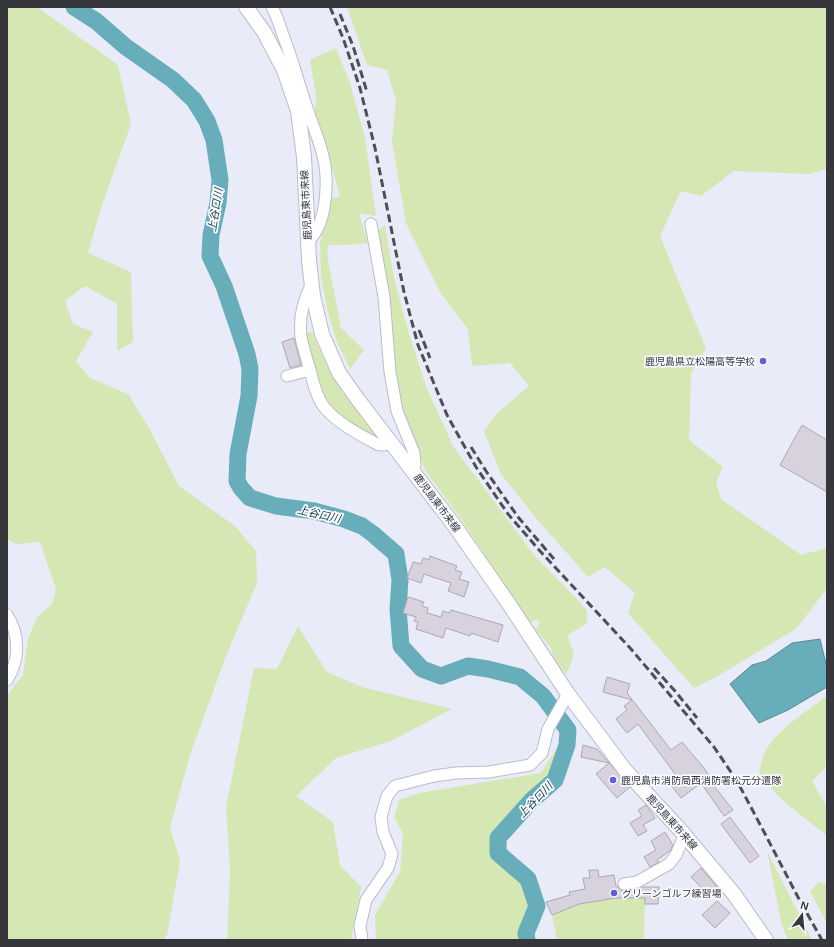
<svg xmlns="http://www.w3.org/2000/svg" width="834" height="947" font-family="Helvetica,'Noto Sans JP',sans-serif">
	<style>
		.green { fill: #d5e7b2 }
		.water { fill: #67aeba; stroke: #588a94 }
		.lines { fill: none; stroke-linecap: round; stroke-linejoin: round }
		.river { stroke: #67aeba; stroke-width: 17 }
		.building { fill: #d7d2dd; stroke: #ada7b2 }
		.minor-casing { stroke: #b9bdc8; stroke-width: 13 }
		.major-casing { stroke: #b9bdc8; stroke-width: 16 }
		.minor { stroke: #fff; stroke-width: 11 }
		.major { stroke: #fff; stroke-width: 14 }
		.rail { stroke: #4d4f55; stroke-width: 3; stroke-dasharray: 8 4; stroke-linecap: butt }
		.poi-dot { fill: #5f60d8; stroke: #f8faff; stroke-width: 1.5 }
		.labels { text-anchor: middle; dominant-baseline: central; stroke-width: 3.5; stroke-linejoin: round; paint-order: stroke }
		.street-label { font-size: 10px; fill: #36373c; stroke: #f8faff }
		.poi-label { font-size: 10px; fill: #36373c; stroke: #f8faff; text-anchor: start }
		.water-label { font-size: 11px; font-style: italic; fill: #17393f; stroke: #f8faff }
	</style>
	<rect width="100%" height="100%" fill="#e9ecf8"/>
	<path class="green" d="M7,7H37L118,65L131,124L101,208L88,253L131,272L133,342L117,351V304L85,286L65,301L73,324L93,332L76,361L90,378L128,394L148,426L179,486L235,526L256,551L257,583L226,656L190,755L170,827L180,861L167,935L164,940H7V695L23,675L28,639L37,617L52,604L56,589L40,542L16,544L7,539Z
		M347,7H827V169L809,174L734,171L701,196L681,191L660,236L706,348L691,374L689,440L723,467L716,482L721,499L801,555L827,548V588L797,628L716,677L694,688L628,613L635,593L605,567L588,577L536,518L501,474L484,432L496,414L529,386L510,363L472,366L468,329L441,294L406,223L392,141L396,101L387,70L367,65Z
		M336,48L350,83L365,138L376,216L359,213L368,243L347,245H329L327,254L341,328L364,350L350,369L337,342L329,317L321,278L320,243L331,198L340,197L328,152L315,114L316,96L310,60Z
		M385,225L394,278L409,334L426,386L453,446L534,555L579,601L587,611V623L568,635L571,647L574,652L571,663L566,674L554,658L551,648L536,630L540,621L535,620L530,623L461,519L425,470L403,412L399,394L393,344L376,232Z
		M312,332L326,365L340,389L380,440C361,429 333,417 323,397C315,380 311,352 306,333Z
		M298,626L327,672L362,687L452,709L391,741L336,758L296,796L333,822L340,865L361,887L351,940H227L230,871L226,807L254,668L277,669Z
		M827,696V753L825,768L812,781L827,808V836L782,800L759,774C761,766 762,756 766,750C776,731 809,709 827,696Z
		M556,749L550,776L492,836L493,853L524,880L531,903L521,933V940H376L375,915L400,872L403,834L394,817L399,800L419,793L541,773Z
		M767,851L812,940H788L782,926Z
		M819,882L827,885V923L810,891Z
		M616,898H645L644,940H557L552,915L579,904Z"/>
	<path class="water" d="M820,639L827,668V687L788,710L759,723L730,684L752,665L766,661L792,643Z"/>
	<g class="lines">
		<path class="river" d="M74,7L96,21L126,47L173,80L194,100L207,121L214,140L220,180L218,203L211,235L210,256L224,286L247,354L250,369L249,396L238,454L237,481L241,488L250,498L276,506L314,511L344,519L362,526L373,534L396,554L400,580L398,609L401,646L422,669L441,676L468,666L488,669L520,677L543,696L568,730L567,745L555,780L532,800L498,838V853L528,879L537,906L526,933L527,940"/>
	</g>
	<path class="building" d="M294,338L301,365L290,368L282,342Z
		M802,425L827,440V492L780,465Z
		M430,556L457,566L455,570L462,572L459,579L469,582L464,597L448,591L451,583L424,574L421,583L407,578L413,562L421,564L423,558L429,560Z
		M408,597L424,602L422,606L428,608L427,613L441,617L443,611L449,613L451,610L503,625L498,642L471,633L470,636L446,628L443,638L416,629L418,622L414,621L416,617L403,613Z
		M607,677L630,684L627,693L671,750L682,742L704,768L715,785L714,786L733,810L724,816L701,783L681,798L670,784L678,778L638,724L627,733L616,719L627,710L624,706L632,700L603,692Z
		M583,745L597,749L630,787L617,798L596,774L609,763L581,757Z
		M646,805L655,818L643,825L647,831L638,836L630,823L642,816L638,810Z
		M730,817L759,856L750,863L721,824Z
		M665,832L673,845L670,851L657,860L659,862L650,867L644,857L656,850L651,841Z
		M701,868L717,887L709,895L691,877Z
		M589,870H598L599,877L614,875L616,886L618,887L622,891L638,889L642,887H659L658,904H645V898H616L579,904L552,915L546,902L570,895L569,892L585,889L583,878H590Z
		M717,901L730,913L715,928L702,915Z"/>
	<g class="lines">
		<defs>
			<path id="minor" d="M272,7C277,16 280,26 283,35C293,61 300,88 309,114C316,134 325,154 326,176C327,196 324,228 308,241
				M371,224L384,297L390,372L397,411L414,453L415,465L413,471
				M312,284C303,300 299,319 301,337C303,348 307,359 310,370C313,382 316,396 324,407C337,423 360,435 379,445H384L391,443
				M287,376L310,370
				M7,615C20,635 20,660 7,680
				M624,884L637,882L669,864L676,855L682,841L686,837
				M362,940L360,926L366,900L388,868L392,854L383,832L381,817L387,796L395,786L434,776L456,773L489,772L530,765L542,753L548,729L568,694"/>
			<path id="major" d="M246,7L264,32L284,70L298,111L304,157L309,260L313,296L322,334L339,373L359,401L454,525L511,607L568,694L625,770L682,832L734,894L766,940"/>
		</defs>
		<use href="#minor" class="minor-casing"/>
		<use href="#major" class="major-casing"/>
		<use href="#minor" class="minor"/>
		<use href="#major" class="major"/>
		<path class="rail" d="M330,7L343,38L360,88L375,148L404,292L418,345L447,415L476,467L508,514L540,551L631,649L714,747L737,781L763,830L800,901L822,940
			M340,14L353,46L367,92
			M419,330L430,358
			M471,447L486,471L518,517L554,559
			M654,668L675,691L697,718"/>
	</g>
	<g class="poi-dot">
		<circle cx="763" cy="361" r="4"/>
		<circle cx="613" cy="780" r="4"/>
		<circle cx="614" cy="893" r="4"/>
	</g>
	<g class="labels">
		<g class="street-label">
			<text transform="translate(306 205) rotate(-93)">鹿児島東市来線</text>
			<text transform="translate(437 503) rotate(53)">鹿児島東市来線</text>
			<text transform="translate(672 822) rotate(48)">鹿児島東市来線</text>
		</g>
		<g class="poi-label">
			<text x="755" y="361" text-anchor="end">鹿児島県立松陽高等学校</text>
			<text x="621" y="780">鹿児島市消防局西消防署松元分遣隊</text>
			<text x="622" y="893">グリーンゴルフ練習場</text>
		</g>
		<g class="water-label">
			<text transform="translate(215 210) rotate(-81)">上谷口川</text>
			<text transform="translate(319 514) rotate(13)">上谷口川</text>
			<text transform="translate(535 800) rotate(-46)">上谷口川</text>
		</g>
	</g>
	<rect width="834" height="947" fill="none" stroke="#36373c" stroke-width="16"/>
	<g transform="translate(802 915) rotate(16)" stroke="#f8faff" stroke-width="3" paint-order="stroke">
	<path d="M0-3L7 15L0 10L-7 15Z" fill="#36373c"/>
	<text y="-6" font-size="11" font-weight="bold" text-anchor="middle" fill="#36373c">N</text>
	</g>
</svg>
